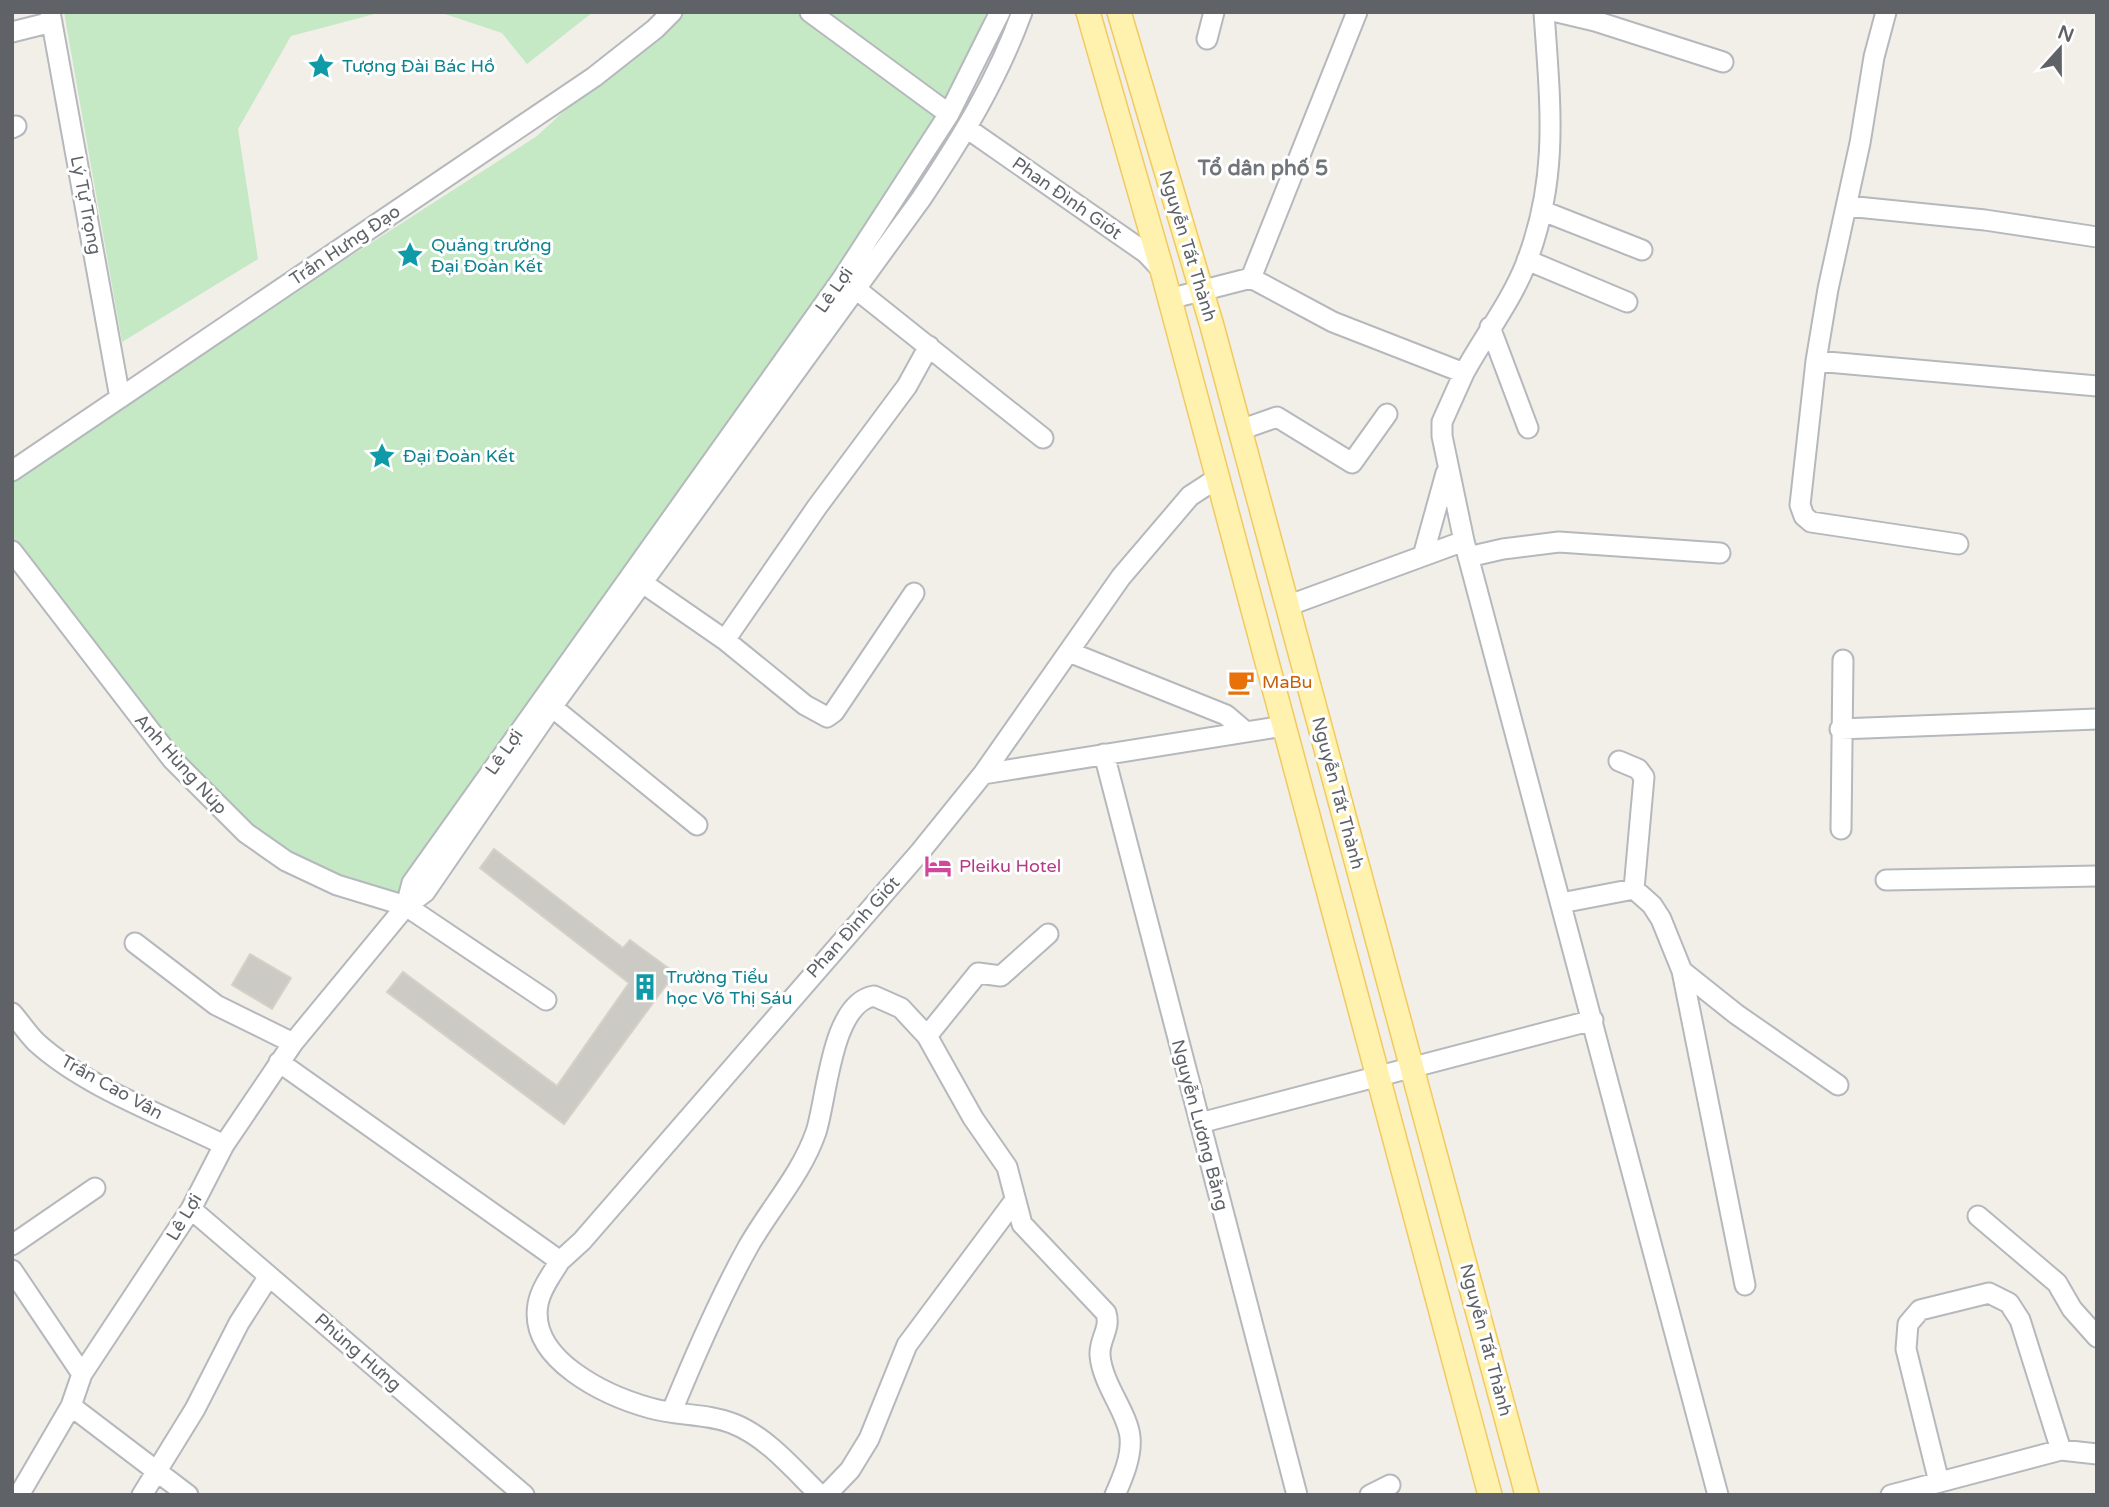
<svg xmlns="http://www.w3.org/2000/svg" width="2109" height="1507" font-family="'Varela Round',sans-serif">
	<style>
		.green { fill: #c5e8c5 }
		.building { fill: #cccac5; stroke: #d6d1c6; stroke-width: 2 }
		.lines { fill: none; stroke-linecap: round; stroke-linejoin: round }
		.minor-casing { stroke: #b5b8bc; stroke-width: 23 }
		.major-casing { stroke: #f2c960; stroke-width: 26 }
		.minor { stroke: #fff; stroke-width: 19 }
		.major { stroke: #fff2af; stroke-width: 23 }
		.labels { text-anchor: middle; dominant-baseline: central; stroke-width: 6; stroke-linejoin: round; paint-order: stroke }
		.culture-label { font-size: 18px; fill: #0d838f; stroke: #fff; text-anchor: start }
		.street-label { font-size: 18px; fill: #5f6368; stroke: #fff }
		.food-label { font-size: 18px; fill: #c56008; stroke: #fff; text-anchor: start }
		.hotel-label { font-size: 18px; fill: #b23c85; stroke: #fff; text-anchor: start }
		.quarter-label { font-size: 21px; font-weight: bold; fill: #70757a; stroke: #fff }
	</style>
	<rect width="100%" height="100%" fill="#f1efe8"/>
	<path class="green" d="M64,12H382L291,36L238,129L258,259L122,342Z
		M439,12H593L527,64L502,33Z
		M671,12H986L949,114L406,906L337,885L246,833L43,593L12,540V474L537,136Z"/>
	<path class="building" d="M494,849L623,948L630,940L675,973L564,1124L387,992L403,972L557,1086L629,983L480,868Z
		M250,954L291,978L272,1009L232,985Z"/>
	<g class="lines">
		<defs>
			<path id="minor" d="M50,12L120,398
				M810,12L949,114
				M1557,12L1595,21L1723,62
				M1886,12L1874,57L1860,143L1828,289L1816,361L1800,505L1804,516L1811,522L1958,544
				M12,32L52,22
				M1207,39L1214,12
				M12,128L16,126
				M968,129L1146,253L1162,270
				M1847,206L1985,220L2097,237
				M1543,211L1642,250
				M1527,260L1627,302
				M1251,278L1333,322L1464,373C1483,338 1510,303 1525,266C1560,178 1550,103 1544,12
				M856,289L1043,438
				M1169,299L1251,278L1357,12
				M1490,327L1528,428
				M1816,361L2097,386
				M1464,373L1442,422V436L1464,541L1718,1495
				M1240,430L1277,417L1352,463L1387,414
				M12,471L594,77L655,29L672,12
				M12,551L172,759L246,833L286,861L337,885L406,906L546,1000
				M1423,556L1446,473
				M1468,557L1503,549L1559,542L1720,553
				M634,577L725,640L805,705L827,717L834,712L914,593
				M1287,606L1464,541
				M725,640L817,507L907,386L929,346
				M1069,652L1226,715L1246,732
				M552,707L697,825
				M1840,729L2097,719
				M1104,754L1297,1495
				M1619,761L1638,769L1644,777L1634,889
				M983,774L1284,726
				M1841,829L1843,660
				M1886,880L2097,876
				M1561,903L1634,889L1652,905L1661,919L1682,971L1736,1014L1838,1085
				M406,906L425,892L552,707L921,199C961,139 997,81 1022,12
				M135,943L216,1005L293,1043
				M1682,971L1745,1285
				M12,1013C20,1022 27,1033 36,1042C85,1087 164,1115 224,1145
				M927,1036L978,973L1001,976L1048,934
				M279,1062L560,1261L582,1241L920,852L983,774L1121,577L1190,496L1216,479
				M1200,1123L1593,1020
				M191,1209L524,1495
				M1978,1216L2057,1283L2072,1309L2097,1337
				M12,1245L95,1188
				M560,1261C552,1274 541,1288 538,1304C528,1360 607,1396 650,1408C677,1416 707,1413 734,1424C767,1437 795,1471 820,1495
				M12,1270L82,1374
				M71,1406L188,1495
				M672,1411C695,1355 719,1299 748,1247C770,1208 801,1175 816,1132C827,1099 831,1003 874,996L901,1008L927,1036L973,1118L1007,1167L1022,1224L1106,1313C1111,1329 1099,1339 1100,1355C1102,1384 1128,1413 1130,1437C1132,1456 1123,1477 1115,1495
				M1939,1482L1906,1349L1908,1324L1920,1310L1989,1293L2009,1303L2020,1320L2061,1450
				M19,1495L71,1406L82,1374L191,1209L224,1145L293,1043L406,906L412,883L842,279L949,114L1000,12
				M142,1495L195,1409L239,1323L269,1276
				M826,1495L850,1470L869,1439L907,1345L1015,1200
				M1370,1495L1390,1485
				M1891,1495L2061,1450L2097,1454"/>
			<path id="major" d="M1088,12L1162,270L1490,1495
				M1119,12L1212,326L1527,1495"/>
		</defs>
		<use href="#minor" class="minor-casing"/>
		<use href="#major" class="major-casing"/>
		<use href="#minor" class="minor"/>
		<use href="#major" class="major"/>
	</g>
	<defs>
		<symbol id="sight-bare" viewBox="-9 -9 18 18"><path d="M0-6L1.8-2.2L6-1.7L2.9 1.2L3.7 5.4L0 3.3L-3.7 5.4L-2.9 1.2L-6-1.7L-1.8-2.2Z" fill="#0f9aa8" stroke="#fff" stroke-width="2.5" paint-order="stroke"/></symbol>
		<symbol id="cafe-bare" viewBox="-9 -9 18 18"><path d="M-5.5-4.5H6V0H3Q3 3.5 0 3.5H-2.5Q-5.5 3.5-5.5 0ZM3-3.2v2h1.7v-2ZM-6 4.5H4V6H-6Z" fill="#e8710a" stroke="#fff" stroke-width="2.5" paint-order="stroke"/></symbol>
		<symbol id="hotel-bare" viewBox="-9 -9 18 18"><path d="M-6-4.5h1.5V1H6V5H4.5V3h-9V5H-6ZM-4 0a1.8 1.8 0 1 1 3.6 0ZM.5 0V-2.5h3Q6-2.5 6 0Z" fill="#d1479c" stroke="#fff" stroke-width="2.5" paint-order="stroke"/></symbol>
		<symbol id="building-bare" viewBox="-9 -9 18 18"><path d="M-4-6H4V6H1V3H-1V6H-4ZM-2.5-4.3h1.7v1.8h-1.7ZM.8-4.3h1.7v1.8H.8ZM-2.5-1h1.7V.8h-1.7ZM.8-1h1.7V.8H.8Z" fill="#0f9aa8" stroke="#fff" stroke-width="2.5" paint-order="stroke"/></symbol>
	</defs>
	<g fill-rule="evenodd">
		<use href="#sight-bare" x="302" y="47" width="38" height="38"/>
		<use href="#sight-bare" x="391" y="236" width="38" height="38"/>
		<use href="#sight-bare" x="363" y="437" width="38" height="38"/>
		<use href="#cafe-bare" x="1222" y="663" width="38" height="38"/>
		<use href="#hotel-bare" x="919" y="847" width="38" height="38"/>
		<use href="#building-bare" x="626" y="968" width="38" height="38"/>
	</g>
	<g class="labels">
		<g class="culture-label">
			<text x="342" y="66">Tượng Đài Bác Hồ</text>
			<text x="431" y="245">Quảng trường<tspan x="431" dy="21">Đại Đoàn Kết</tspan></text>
			<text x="403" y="456">Đại Đoàn Kết</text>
			<text x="666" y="977">Trường Tiểu<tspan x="666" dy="21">học Võ Thị Sáu</tspan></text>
		</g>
		<g class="street-label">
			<text transform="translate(1067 198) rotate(35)">Phan Đình Giót</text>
			<text transform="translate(86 205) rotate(79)">Lý Tự Trọng</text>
			<text transform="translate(345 245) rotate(-34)">Trần Hưng Đạo</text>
			<text transform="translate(1188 246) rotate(73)">Nguyễn Tất Thành</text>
			<text transform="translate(834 290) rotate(-55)">Lê Lợi</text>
			<text transform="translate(504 752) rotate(-55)">Lê Lợi</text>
			<text transform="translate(181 764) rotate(48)">Anh Hùng Núp</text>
			<text transform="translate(1338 793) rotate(75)">Nguyễn Tất Thành</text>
			<text transform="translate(853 927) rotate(-48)">Phan Đình Giót</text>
			<text transform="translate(112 1087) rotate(29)">Trần Cao Vân</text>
			<text transform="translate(1200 1125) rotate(75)">Nguyễn Lương Bằng</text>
			<text transform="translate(184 1217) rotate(-59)">Lê Lợi</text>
			<text transform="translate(1486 1340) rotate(75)">Nguyễn Tất Thành</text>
			<text transform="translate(358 1352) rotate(41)">Phùng Hưng</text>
		</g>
		<g class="food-label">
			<text x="1262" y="682">MaBu</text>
		</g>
		<g class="hotel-label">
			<text x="959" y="866">Pleiku Hotel</text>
		</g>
		<g class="quarter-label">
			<text x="1263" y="168">Tổ dân phố 5</text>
		</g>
	</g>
	<rect width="2109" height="1507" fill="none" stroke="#5f6368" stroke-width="28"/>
	<g transform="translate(2060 49) rotate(21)" stroke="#ffffff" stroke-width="5" paint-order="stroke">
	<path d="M0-5L12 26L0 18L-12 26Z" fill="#5f6368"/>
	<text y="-10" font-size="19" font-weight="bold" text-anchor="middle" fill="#5f6368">N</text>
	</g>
</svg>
